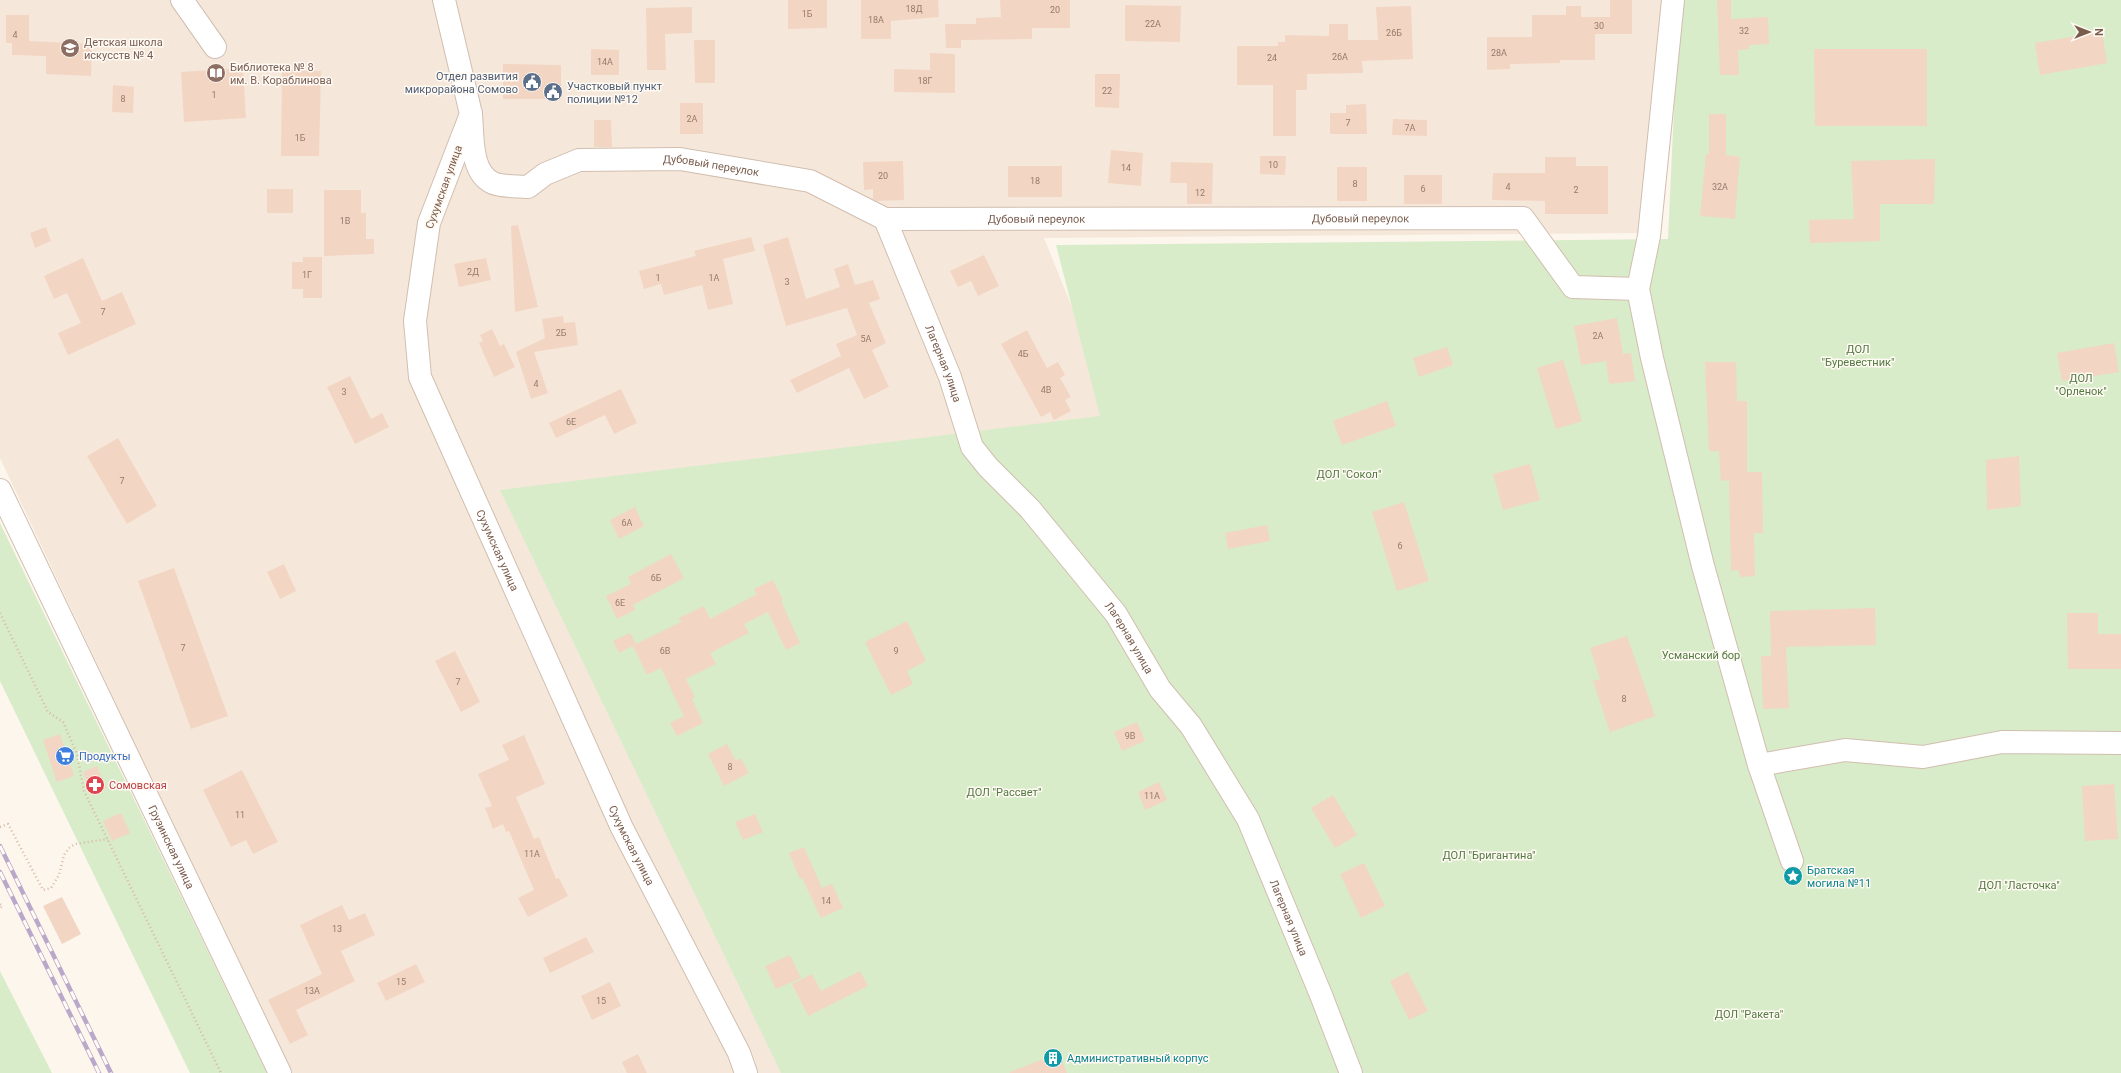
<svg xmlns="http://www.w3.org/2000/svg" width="2121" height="1073" font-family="Roboto,sans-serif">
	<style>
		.residential { fill: #f5e8da }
		.green { fill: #d8ecc9 }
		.building { fill: #f3d5c3 }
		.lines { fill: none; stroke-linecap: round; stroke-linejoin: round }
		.minor-casing { stroke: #d1beb0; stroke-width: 24 }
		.path { stroke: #d9b8a5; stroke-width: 2.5; stroke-dasharray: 1 3; stroke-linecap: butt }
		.minor { stroke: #fff; stroke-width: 22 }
		.rail-casing { stroke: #b9a8c9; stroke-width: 4.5 }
		.rail { stroke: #fffaf3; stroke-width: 3; stroke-dasharray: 9; stroke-linecap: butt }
		.labels { text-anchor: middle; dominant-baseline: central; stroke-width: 3; stroke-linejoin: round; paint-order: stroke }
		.number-label { font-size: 9px; fill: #987a6a }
		.education-label { font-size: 11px; fill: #785e54; stroke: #fffaf3; text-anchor: start }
		.service-label { font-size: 11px; fill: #4e5e75; stroke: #fffaf3; text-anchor: end }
		.street-label { font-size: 11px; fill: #7a5c4d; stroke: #fffaf3 }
		.park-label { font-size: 11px; fill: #537a41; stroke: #fffaf3 }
		.shop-label { font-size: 11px; fill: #366cbe; stroke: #fffaf3; text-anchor: start }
		.health-label { font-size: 11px; fill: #be3a42; stroke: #fffaf3; text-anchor: start }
		.culture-label { font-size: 11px; fill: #0d838f; stroke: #fffaf3; text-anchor: start }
	</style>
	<rect width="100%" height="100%" fill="#fdf6ec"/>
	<path class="residential" d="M0,0H1671L1642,233L1044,238L1123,433L954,1073H290L0,458Z"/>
	<path class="green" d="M1679,0H2121V1073H781L500,490L1100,416L1056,245L1668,239Z
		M0,523L267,1073H190L0,681Z
		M0,971L52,1073H0Z"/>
	<path class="building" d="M788,0H827V28L788,29Z
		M861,0H938L939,17L891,21V39H861Z
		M1000,0H1070V28H1032V39L961,40V48H946L945,24H976V18L1001,17Z
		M1610,0H1632V34H1595V60H1560V63L1510,64V69L1487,70V37H1532V15H1566V6H1581V17H1610Z
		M1717,0H1731V19L1768,17L1769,44L1749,45V49L1738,50L1739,75H1720Z
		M1125,5L1181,6L1180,42L1125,41Z
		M1411,6L1413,59L1362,61L1363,73L1307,74V90H1296V136H1273V85H1237V46H1278V42H1285V35L1329,36V24H1348V40H1378L1376,7Z
		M692,7V33L665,34L666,70H647L646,8Z
		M6,15H29V41L92,44L91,76L46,74V56L12,55V43H6Z
		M2102,32L2107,63L2040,75L2035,43Z
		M694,40H715V83H695Z
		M591,49L619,50V75H591Z
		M1814,49H1927V126H1815Z
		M930,53L955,54V93L894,92V69L930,70Z
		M503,64L561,65V99H503Z
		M243,68L246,118L184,122L181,72Z
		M282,70L321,71L319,156H281Z
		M1095,74H1120L1119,108L1095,107Z
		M113,85L134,87L133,113L112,112Z
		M680,103H703V134H680Z
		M1366,104L1367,134H1330V113H1346V105Z
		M1709,114H1726V155L1740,157L1735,219L1700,216L1706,154H1709Z
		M1393,119L1427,120V136L1392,135Z
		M594,120H611L612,147H594Z
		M1111,150L1143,153L1141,186L1108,183Z
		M1260,156H1286L1285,175L1260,174Z
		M1545,157H1576V166H1608V214H1545V201L1492,200L1493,173H1545Z
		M1935,159L1934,204H1880V241L1810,243L1809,220L1854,219L1851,161Z
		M903,161L904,200L876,201L873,199V189L864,190L863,162Z
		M1171,162L1213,163L1212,204H1187V183H1170Z
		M1008,166H1062V197H1008Z
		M1337,167H1367V201H1337Z
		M1404,175H1442V204H1404Z
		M267,189H293V213H267Z
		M324,190H361V213H366V239H374V254L324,256Z
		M518,225L538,307L515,312L511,226Z
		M46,227L51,241L35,248L30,233Z
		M751,237L755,251L723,259L733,304L708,310L702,285L664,295L661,284L644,289L639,271L696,256L694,251Z
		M788,237L806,299L840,287L834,269L848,264L855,285L873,280L880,299L869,303L886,343L872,350L889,387L864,399L849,368L797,393L790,380L841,356L836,344L857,335L847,308L786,326L763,245Z
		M984,255L999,286L978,296L971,281L958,287L950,271Z
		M303,257H322V298H303V289H292V262H303Z
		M83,258L102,301L122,292L136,324L68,355L58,333L81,323L67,293L54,299L44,276Z
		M486,258L491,280L459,287L454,264Z
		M563,316L564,323L575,322L578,345L534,352L548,393L531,399L516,352L545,338L542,319Z
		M1617,318L1623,354L1631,353L1635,381L1609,384L1606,361L1581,365L1574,326Z
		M492,329L500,346L504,344L515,367L494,377L479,343L483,341L480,335Z
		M1027,330L1047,368L1058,362L1065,375L1060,378L1071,397L1065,400L1071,411L1054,420L1050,412L1041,417L1001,344Z
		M2114,343L2119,372L2062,381L2057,353Z
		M1447,347L1453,365L1419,377L1413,358Z
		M1563,360L1582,421L1556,429L1537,368Z
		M1705,362H1736L1737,401H1747V472H1762L1763,533H1754L1755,576L1740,577L1738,570L1731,571L1729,480L1721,481L1719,451H1709Z
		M350,376L371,419L382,413L389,427L355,444L327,387Z
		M621,389L637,423L614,434L605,415L556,438L549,423Z
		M1387,401L1396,426L1342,445L1333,421Z
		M118,438L157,506L127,524L87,456Z
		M2019,456L2021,506L1987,510L1986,460Z
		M1530,464L1540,500L1503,510L1493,474Z
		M1404,502L1429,581L1397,591L1372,512Z
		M635,507L644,526L619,539L610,520Z
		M1267,525L1270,541L1228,549L1225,533Z
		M671,554L684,578L633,605L635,610L617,619L606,596L631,584L628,577Z
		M284,564L296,591L280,599L267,572Z
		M174,568L228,716L191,729L138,581Z
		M773,580L783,600L781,601L800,643L786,650L768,612L744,624L749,633L710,653L716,664L686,679L695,697L692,699L703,723L677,736L670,723L684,716L661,668L647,675L633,646L619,653L613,641L630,633L636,644L681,622L679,618L704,606L710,619L757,594L754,589Z
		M1875,608L1876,645L1786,647L1789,708L1763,709L1761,656H1771L1770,611Z
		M2067,613H2098V634H2121V669H2068Z
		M907,621L926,661L907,671L913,684L891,695L865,642Z
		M1627,636L1655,716L1610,732L1593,681L1600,679L1590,648Z
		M455,651L480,702L461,712L435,661Z
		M1137,722L1145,741L1122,751L1114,732Z
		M60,734L74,776L57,782L43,740Z
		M524,735L545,784L516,797L534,839L539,837L556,879L559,878L568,896L528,917L518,898L534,890L509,831L506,832L503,824L493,829L485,808L492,806L478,774L509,760L502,745Z
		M727,744L736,761L741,758L749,773L724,786L708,754Z
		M97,766L106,788L92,794L83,772Z
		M242,770L278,842L253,854L246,840L231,847L203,790Z
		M1159,782L1167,800L1145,810L1138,792Z
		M2114,784L2118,839L2085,841L2082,786Z
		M1333,795L1357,835L1335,848L1311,808Z
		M121,813L130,833L112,841L103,821Z
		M755,814L763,832L743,840L735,822Z
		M804,847L822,888L832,884L843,908L821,918L802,878L800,879L789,853Z
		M1364,863L1385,906L1361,918L1340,874Z
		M62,897L81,934L62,944L43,906Z
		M342,905L349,920L365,913L375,935L341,951L355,981L296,1010L308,1035L290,1044L268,1000L322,974L300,925Z
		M586,937L594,952L550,973L543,958Z
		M790,955L801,978L776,989L765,966Z
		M416,964L425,982L386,1001L377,983Z
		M860,971L868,986L808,1016L792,984L812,974L821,991Z
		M1408,972L1428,1011L1409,1020L1390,981Z
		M610,982L621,1006L592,1020L581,996Z
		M1059,1053L1067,1073H1010V1072Z
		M638,1054L647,1073H627L622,1062Z"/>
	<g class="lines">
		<defs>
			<g id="minor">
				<path d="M182,0L215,47"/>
				<path id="s1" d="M444,0L471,114L429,223L415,321L420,377L622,828L739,1053L746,1073"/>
				<path d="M1673,0L1649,236L1638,289L1652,358L1703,566L1759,765L1792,861"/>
				<path id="s2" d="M471,114C473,136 470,173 493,183C502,187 517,186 528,187L545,174L579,160L680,159L810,181L885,219L1523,218L1573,287L1638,289"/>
				<path id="s3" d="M885,219L950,377L972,447L988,467L1030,509L1116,614L1160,689L1191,726L1248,819L1321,995L1351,1073"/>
				<path id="s4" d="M0,490L280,1073"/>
				<path d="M1759,765L1845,750L1923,757L2002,742L2121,743"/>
			</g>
		</defs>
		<use href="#minor" class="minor-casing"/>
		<path class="path" d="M0,613L48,712L63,722L77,754L84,791L221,1073
			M0,827L8,824L43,890L51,888L59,875L64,855L69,848L75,844L108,839
			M0,904L2,907H0"/>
		<use href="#minor" class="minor"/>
		<defs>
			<path id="rail" d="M0,846L111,1073
				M0,872L99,1073"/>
		</defs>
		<use href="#rail" class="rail-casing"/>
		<use href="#rail" class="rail"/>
	</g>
	<defs>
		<symbol id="school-disc" viewBox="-11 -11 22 22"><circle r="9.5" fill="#8d6e63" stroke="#fffaf3"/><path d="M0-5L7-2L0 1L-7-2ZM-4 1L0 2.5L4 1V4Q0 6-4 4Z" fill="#fff"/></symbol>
		<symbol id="library-disc" viewBox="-11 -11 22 22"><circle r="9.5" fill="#8d6e63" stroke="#fffaf3"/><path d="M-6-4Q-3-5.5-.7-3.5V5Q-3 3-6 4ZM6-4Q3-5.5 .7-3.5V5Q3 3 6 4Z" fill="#fff"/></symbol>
		<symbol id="civic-disc" viewBox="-11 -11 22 22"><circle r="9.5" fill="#5c6f8a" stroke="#fffaf3"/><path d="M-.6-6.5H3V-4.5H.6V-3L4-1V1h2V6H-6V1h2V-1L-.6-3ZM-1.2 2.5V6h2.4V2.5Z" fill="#fff"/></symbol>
		<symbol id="supermarket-disc" viewBox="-11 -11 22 22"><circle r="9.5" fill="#3f7fe0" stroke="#fffaf3"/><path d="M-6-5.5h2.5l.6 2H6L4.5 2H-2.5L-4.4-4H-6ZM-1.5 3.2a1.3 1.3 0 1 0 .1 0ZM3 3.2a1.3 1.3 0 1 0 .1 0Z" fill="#fff"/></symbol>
		<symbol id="pharmacy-disc" viewBox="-11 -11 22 22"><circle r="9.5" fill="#e0444e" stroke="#fffaf3"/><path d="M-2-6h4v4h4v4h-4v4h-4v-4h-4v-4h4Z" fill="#fff"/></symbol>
		<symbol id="sight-disc" viewBox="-11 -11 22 22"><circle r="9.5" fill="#0f9aa8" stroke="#fffaf3"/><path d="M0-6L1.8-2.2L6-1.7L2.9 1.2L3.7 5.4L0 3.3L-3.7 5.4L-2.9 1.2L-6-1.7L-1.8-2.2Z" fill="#fff"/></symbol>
		<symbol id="building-disc" viewBox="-11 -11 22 22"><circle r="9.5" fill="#0f9aa8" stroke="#fffaf3"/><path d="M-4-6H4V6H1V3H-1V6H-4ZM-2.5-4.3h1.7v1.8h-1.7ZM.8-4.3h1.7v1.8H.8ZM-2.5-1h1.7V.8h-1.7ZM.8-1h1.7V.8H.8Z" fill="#fff"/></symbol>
	</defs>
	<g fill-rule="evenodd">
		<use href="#school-disc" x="59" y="37" width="22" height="22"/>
		<use href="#library-disc" x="205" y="62" width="22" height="22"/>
		<use href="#civic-disc" x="521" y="71" width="22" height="22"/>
		<use href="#civic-disc" x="542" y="81" width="22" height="22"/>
		<use href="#supermarket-disc" x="54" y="745" width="22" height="22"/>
		<use href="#pharmacy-disc" x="84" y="774" width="22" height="22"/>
		<use href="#sight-disc" x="1782" y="865" width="22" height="22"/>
		<use href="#building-disc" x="1042" y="1047" width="22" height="22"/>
	</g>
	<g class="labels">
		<g class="number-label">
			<text x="914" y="9">18Д</text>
			<text x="1055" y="10">20</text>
			<text x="807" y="14">1Б</text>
			<text x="876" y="20">18А</text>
			<text x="1153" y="24">22А</text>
			<text x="1599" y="26">30</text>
			<text x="1744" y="31">32</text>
			<text x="1394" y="33">26Б</text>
			<text x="15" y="35">4</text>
			<text x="1499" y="53">28А</text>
			<text x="1340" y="57">26А</text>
			<text x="1272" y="58">24</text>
			<text x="605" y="62">14А</text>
			<text x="925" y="81">18Г</text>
			<text x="1107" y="91">22</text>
			<text x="214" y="95">1</text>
			<text x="123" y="99">8</text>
			<text x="692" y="119">2А</text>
			<text x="1348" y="123">7</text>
			<text x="1410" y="128">7А</text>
			<text x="300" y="138">1Б</text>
			<text x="1273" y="165">10</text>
			<text x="1126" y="168">14</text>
			<text x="883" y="176">20</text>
			<text x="1035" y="181">18</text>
			<text x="1355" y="184">8</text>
			<text x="1508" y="187">4</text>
			<text x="1720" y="187">32А</text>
			<text x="1423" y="189">6</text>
			<text x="1576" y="190">2</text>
			<text x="1200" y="193">12</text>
			<text x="345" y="221">1В</text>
			<text x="473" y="272">2Д</text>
			<text x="307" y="275">1Г</text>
			<text x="658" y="278">1</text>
			<text x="714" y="278">1А</text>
			<text x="787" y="282">3</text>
			<text x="103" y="312">7</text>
			<text x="561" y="333">2Б</text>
			<text x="1598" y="336">2А</text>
			<text x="866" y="339">5А</text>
			<text x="1023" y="354">4Б</text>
			<text x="536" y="384">4</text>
			<text x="1046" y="390">4В</text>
			<text x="344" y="392">3</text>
			<text x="571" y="422">6Е</text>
			<text x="122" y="481">7</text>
			<text x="627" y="523">6А</text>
			<text x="1400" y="546">6</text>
			<text x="656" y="578">6Б</text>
			<text x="620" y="603">6Е</text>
			<text x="183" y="648">7</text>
			<text x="665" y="651">6В</text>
			<text x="896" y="651">9</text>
			<text x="458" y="682">7</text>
			<text x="1624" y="699">8</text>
			<text x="1130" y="736">9В</text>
			<text x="730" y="767">8</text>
			<text x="1152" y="796">11А</text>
			<text x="240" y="815">11</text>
			<text x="532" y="854">11А</text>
			<text x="826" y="901">14</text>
			<text x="337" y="929">13</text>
			<text x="401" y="982">15</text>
			<text x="312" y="991">13А</text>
			<text x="601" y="1001">15</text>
		</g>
		<g class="education-label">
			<text x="84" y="42">Детская школа<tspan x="84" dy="13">искусств № 4</tspan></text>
			<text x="230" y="67">Библиотека № 8<tspan x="230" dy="13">им. В. Кораблинова</tspan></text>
		</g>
		<g class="service-label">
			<text x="518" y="76">Отдел развития<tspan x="518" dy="13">микрорайона Сомово</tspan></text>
			<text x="567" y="86" text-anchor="start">Участковый пункт<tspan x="567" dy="13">полиции №12</tspan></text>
		</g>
		<g class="street-label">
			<text stroke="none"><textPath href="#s2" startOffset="302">Дубовый переулок</textPath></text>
			<text transform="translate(444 187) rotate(-70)">Сухумская улица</text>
			<text stroke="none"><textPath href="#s2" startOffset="962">Дубовый переулок</textPath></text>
			<text stroke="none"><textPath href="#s2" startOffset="638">Дубовый переулок</textPath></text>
			<text stroke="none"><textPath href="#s3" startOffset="156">Лагерная улица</textPath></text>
			<text stroke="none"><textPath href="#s1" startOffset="579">Сухумская улица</textPath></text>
			<text stroke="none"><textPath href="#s3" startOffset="492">Лагерная улица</textPath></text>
			<text stroke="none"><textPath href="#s1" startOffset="903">Сухумская улица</textPath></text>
			<text stroke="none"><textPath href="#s4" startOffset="396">Грузинская улица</textPath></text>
			<text stroke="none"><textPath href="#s3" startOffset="816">Лагерная улица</textPath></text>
		</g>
		<g class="park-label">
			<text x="1858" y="349">ДОЛ<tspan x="1858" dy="13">"Буревестник"</tspan></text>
			<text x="2081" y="378">ДОЛ<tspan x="2081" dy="13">"Орленок"</tspan></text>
			<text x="1349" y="474">ДОЛ "Сокол"</text>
			<text x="1701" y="655">Усманский бор</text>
			<text x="1004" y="792">ДОЛ "Рассвет"</text>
			<text x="1489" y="855">ДОЛ "Бригантина"</text>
			<text x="2019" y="885">ДОЛ "Ласточка"</text>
			<text x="1749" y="1014">ДОЛ "Ракета"</text>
		</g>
		<g class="shop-label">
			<text x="79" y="756">Продукты</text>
		</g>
		<g class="health-label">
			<text x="109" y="785">Сомовская</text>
		</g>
		<g class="culture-label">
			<text x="1807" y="870">Братская<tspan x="1807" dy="13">могила №11</tspan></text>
			<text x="1067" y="1058">Административный корпус</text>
		</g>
	</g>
	<g transform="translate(2089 32) rotate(90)" stroke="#fffaf3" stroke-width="3" paint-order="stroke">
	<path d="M0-3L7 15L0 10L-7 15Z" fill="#7a5c4d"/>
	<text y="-6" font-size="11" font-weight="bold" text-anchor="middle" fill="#7a5c4d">N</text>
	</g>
</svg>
